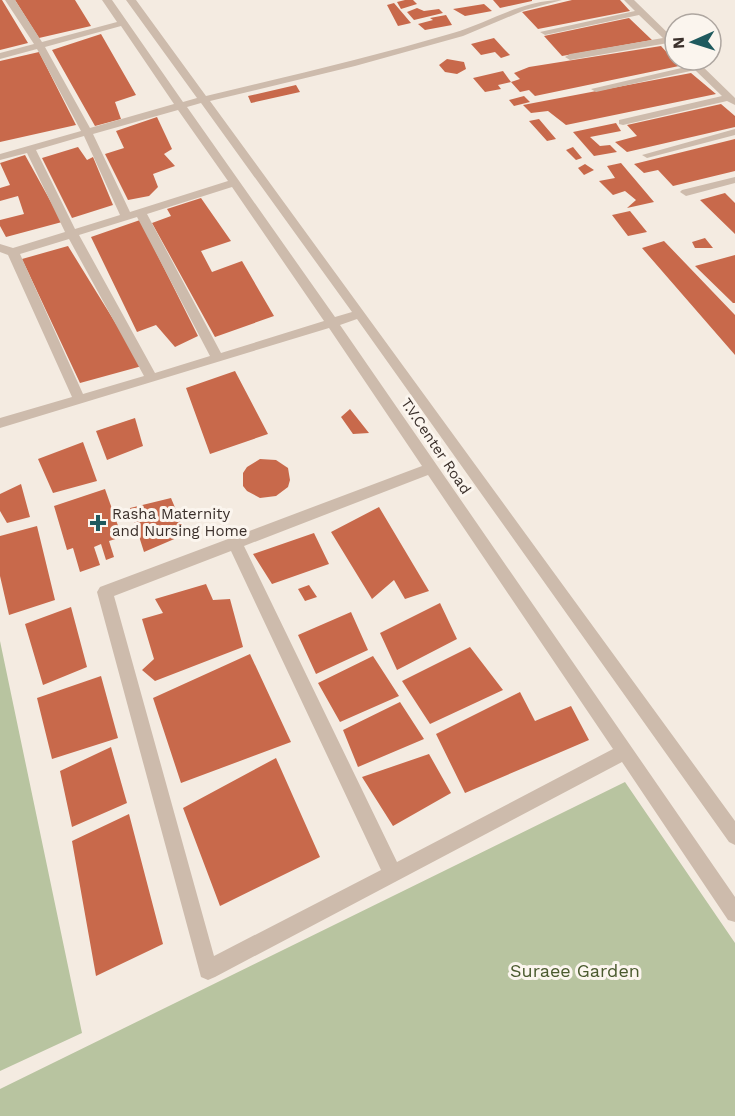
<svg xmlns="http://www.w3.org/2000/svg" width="735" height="1116" font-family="'Work Sans',sans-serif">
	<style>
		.green { fill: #b8c4a0 }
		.building { fill: #c8694b }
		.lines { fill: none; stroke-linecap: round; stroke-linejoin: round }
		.minor { fill: #cdbbac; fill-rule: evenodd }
		.poi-dot { fill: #1f5a5e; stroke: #fbf5ee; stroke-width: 2 }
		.labels { text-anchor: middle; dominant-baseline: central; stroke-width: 6; stroke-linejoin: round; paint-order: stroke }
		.street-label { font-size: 15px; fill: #3b302b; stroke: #fbf5ee }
		.poi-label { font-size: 15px; fill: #3b302b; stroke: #fbf5ee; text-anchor: start }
		.near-park-label { font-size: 18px; fill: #4a5a2e; stroke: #fbf5ee }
	</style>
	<rect width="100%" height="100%" fill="#f4ebe1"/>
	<path class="green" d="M0,641L82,1033L0,1071Z
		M625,782L735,943V1116H0V1089Z"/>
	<path class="building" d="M0,0H2L28,43L0,50Z
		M15,0H75L91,26L39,38Z
		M405,0H413L417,4L401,9L397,2Z
		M493,0H532V1L500,8Z
		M572,0H620L630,11L538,29L522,12Z
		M394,3L411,23L398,26L387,5Z
		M484,4L492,11L465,16L453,9Z
		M417,8L424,11L439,9L443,13L414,20L407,12Z
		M446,15L452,25L425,30L418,24L433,20L430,18Z
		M629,18L652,40L562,56L544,36Z
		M101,34L136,95L115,102L121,119L95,126L52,50Z
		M494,38L504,49L510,55L501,58L495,52L481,55L471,44Z
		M661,46L679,66L535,96L529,90L520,92L511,82L520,79L514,73L529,67Z
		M39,52L76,125L0,142V61Z
		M447,59L464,62L466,69L457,74L445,72L439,65Z
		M503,71L511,82L498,85L501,89L485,92L473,78Z
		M691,73L716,94L566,125L548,111L531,113L523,105Z
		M296,85L300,92L251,103L248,96Z
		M524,96L530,102L514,106L509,100Z
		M721,104L735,116V127L627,152L615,142L637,136L627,125Z
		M157,117L172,149L164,154L175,166L153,174L158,187L149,196L128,200L105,154L124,148L116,131Z
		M539,119L556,139L547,141L529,121Z
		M616,123L621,131L590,137L600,146L610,145L617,152L594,156L573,132Z
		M735,139V171L673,186L658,170L644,173L634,164Z
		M78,147L87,160L93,157L113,205L72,218L42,158Z
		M573,147L582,158L576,160L566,150Z
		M25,155L62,222L6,237L0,226V220L24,214L18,196L0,201V188L10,185L0,163Z
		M621,163L654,202L627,208L636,200L625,191L613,195L599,181L615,178L607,166Z
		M585,164L594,170L584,175L578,168Z
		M725,193L735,203V234L700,200Z
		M201,198L231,241L201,251L212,272L242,261L274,316L215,337L152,223L171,216L167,209Z
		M630,211L647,232L628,236L612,215Z
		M140,220L198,336L175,347L156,325L137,332L91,237Z
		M705,238L713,248H695L692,242Z
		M664,241L735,315V355L642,248Z
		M68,246L142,366L80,383L22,259Z
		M735,255V303H733L695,266Z
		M235,371L268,434L210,454L186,388Z
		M350,409L369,433L353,434L341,417Z
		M135,418L143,446L107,460L96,431Z
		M83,442L97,481L53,493L38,459Z
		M260,459L276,460L288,468L290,480L288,487L276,496L260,498L247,491L243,486V473L247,467Z
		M21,484L30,517L7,523L0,511V494Z
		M105,489L122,537L109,541L114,557L106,560L101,544L94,547L100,565L80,572L73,548L67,550L54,506Z
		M171,498L186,534L144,552L130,508Z
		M379,507L429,591L405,599L394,580L372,599L331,532Z
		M37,526L55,600L9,615L0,576V536Z
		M314,533L329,564L272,584L253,554Z
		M206,584L213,600L230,599L243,647L155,681L142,670L154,659L142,619L163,613L155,599Z
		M309,585L317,597L305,601L298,589Z
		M440,603L457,639L397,670L380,633Z
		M71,607L87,667L43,685L25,624Z
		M351,612L368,650L316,674L298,635Z
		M470,647L503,690L430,724L402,681Z
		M250,654L291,742L181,783L153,698Z
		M373,656L399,696L340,722L318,683Z
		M101,676L118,738L52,759L37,698Z
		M520,692L535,721L571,706L589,740L465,793L436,734Z
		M400,702L424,739L358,767L343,730Z
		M111,747L127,803L72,827L60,771Z
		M429,754L451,793L393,826L362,777Z
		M276,758L320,857L220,906L183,808Z
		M129,814L163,944L96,976L72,841Z"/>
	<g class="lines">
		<path class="minor" d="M5,0H15L42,42L117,22L102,0H112L183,102L197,98L126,0H136L206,96C289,76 372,57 453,33C491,22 521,0 562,0L525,10L463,36L355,66L210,101L735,821V845L729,842L357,319L340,325L735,897V922L728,920L622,762L215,977L208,980L201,977L97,592L100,587L422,466L329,328L0,428V418L72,397L8,255L0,252V244L13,248L65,232L27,153L0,160V154L81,131L37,49L0,59V53L34,44ZM121,26L174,104L90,128L45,47ZM201,103L352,312L335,317L187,107ZM178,110L228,181L130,212L93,134ZM84,136L120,215L75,229L36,150ZM232,187L324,321L221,353L147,214ZM137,217L210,356L155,373L79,235ZM69,239L144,376L83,394L20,254ZM428,475L613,749L397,862L244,546ZM231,551L381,870L214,956L114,596Z
			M624,0H634L675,40V48L668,43L570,60L565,57L570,54L663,38L639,15L545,35L540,32L635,11Z
			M685,60H696L735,98V105L727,101L623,125L619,124V120L722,96L695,70L596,92L591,89L690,66Z
			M735,129V135L647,158L642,155Z
			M735,177V183L686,196L680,192L682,190Z"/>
	</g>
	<path class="poi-dot" d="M95 514h6v6h6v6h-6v6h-6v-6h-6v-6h6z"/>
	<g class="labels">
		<g class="street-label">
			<text transform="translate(436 446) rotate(56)">T.V.Center Road</text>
		</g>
		<g class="poi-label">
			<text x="112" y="514">Rasha Maternity<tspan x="112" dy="17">and Nursing Home</tspan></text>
		</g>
		<g class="near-park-label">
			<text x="575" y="970">Suraee Garden</text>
		</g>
	</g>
	<g transform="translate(693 42) rotate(267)"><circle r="28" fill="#fbf5ee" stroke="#aea6a0" stroke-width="1.5"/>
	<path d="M0-4.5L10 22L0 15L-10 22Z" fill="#1f5a5e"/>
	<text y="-9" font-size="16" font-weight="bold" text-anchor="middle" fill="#3b302b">N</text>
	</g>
</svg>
